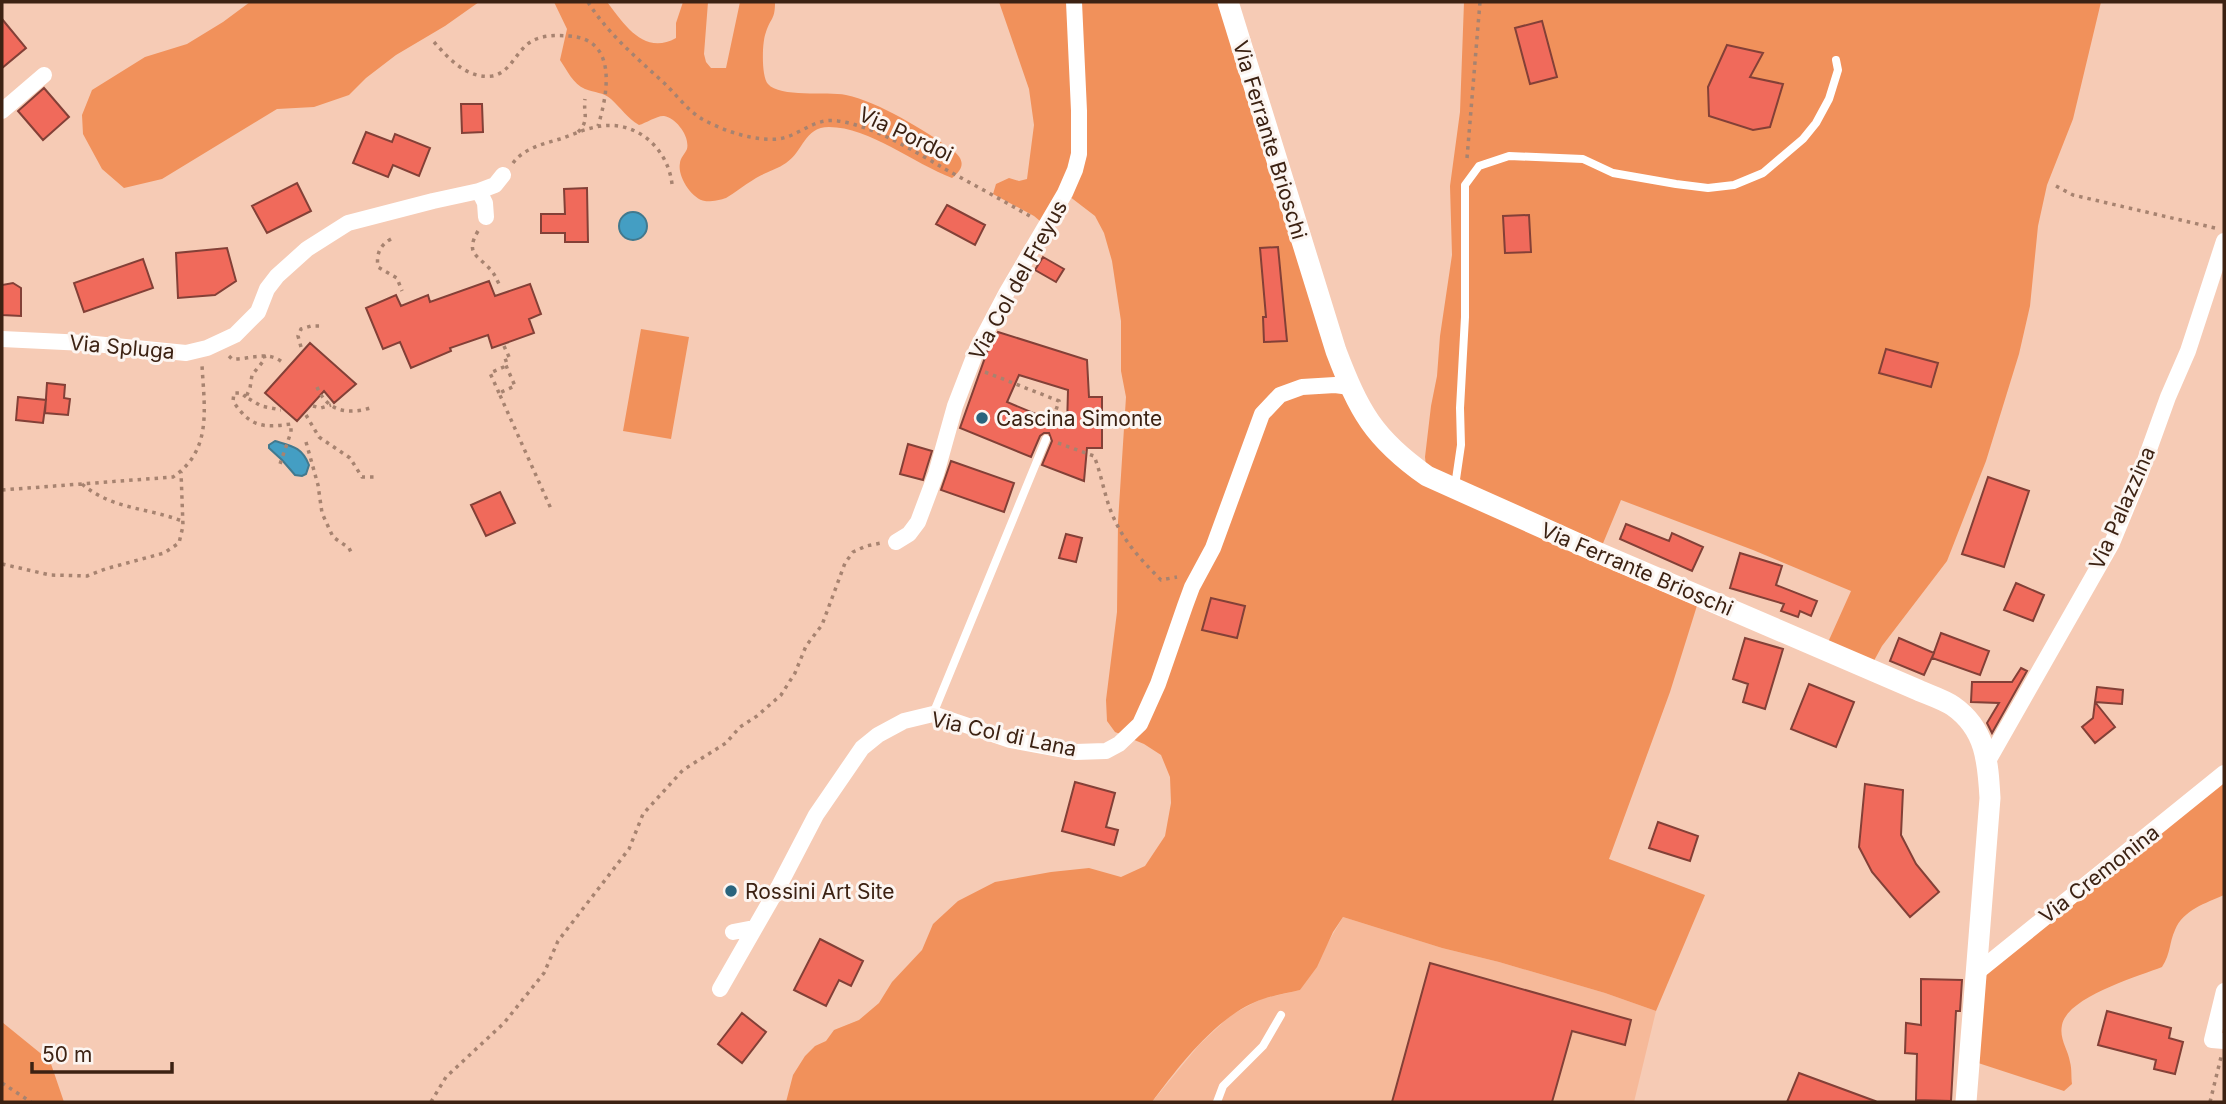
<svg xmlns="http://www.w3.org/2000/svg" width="2226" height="1104" font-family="Inter,sans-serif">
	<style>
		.built { fill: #f6b999 }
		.green { fill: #f1915b }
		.water { fill: #449ec3; stroke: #42798e; stroke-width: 2 }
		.building { fill: #f06a5b; stroke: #834037; stroke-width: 2; fill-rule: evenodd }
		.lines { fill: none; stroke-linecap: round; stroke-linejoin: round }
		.path { stroke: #a78370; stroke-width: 3.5; stroke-dasharray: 3.5 5; stroke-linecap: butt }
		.lane { stroke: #fff; stroke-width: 8 }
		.street { stroke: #fff; stroke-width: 16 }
		.secondary { stroke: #fff; stroke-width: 21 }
		.poi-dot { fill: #2a647d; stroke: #fcf5f1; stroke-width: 2.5 }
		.labels { text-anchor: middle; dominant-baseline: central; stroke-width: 6; stroke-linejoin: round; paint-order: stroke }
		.street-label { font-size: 21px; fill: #3c2213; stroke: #fcf5f1 }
		.poi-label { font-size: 21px; fill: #3c2213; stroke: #fcf5f1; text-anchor: start }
	</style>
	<rect width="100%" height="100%" fill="#f6cbb5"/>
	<path class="built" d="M1343,917L1442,948L1499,962L1605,993L1656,1011L1634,1102H1152L1199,1045L1231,1015L1261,999L1300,990Z"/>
	<path class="green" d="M250,2H479L445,26L396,55L366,78L349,95L314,107L277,109L162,179L124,188L102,169L83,134L82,115L92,90L145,57L187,44L223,22Z
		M554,2H607C624,24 644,56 676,38V23L683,2H708L704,54L706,62L711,68H726L740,2H775C775,20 771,17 766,32C762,41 761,76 768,84C780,98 826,91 846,95C879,102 924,130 951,149C965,159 965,168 952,178C915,164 869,127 829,127C804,127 804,151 786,163C776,170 763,173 753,180C744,185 735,193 726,198C721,200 709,202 705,201C692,199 677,176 680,163C680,158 685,154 687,149C690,136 676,118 664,116C658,115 646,123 639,125C627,118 621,108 611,99C603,92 595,93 585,89C573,84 567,70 560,60L567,29Z
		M999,2H1228L1350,387L1427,475L1425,457L1431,406L1437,376L1440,336L1452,255L1450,186L1460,112L1464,2H2101L2073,119L2047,185L2038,226L2030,306L2019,354L1986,461L1947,561L1882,646L1870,668L1825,649L1851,591L1753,550L1621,500L1599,553L1700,596L1670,692L1609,859L1705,895L1656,1011L1605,993L1499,962L1442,948L1343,917L1333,932L1317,967L1300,990C1288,993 1275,995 1263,999C1219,1013 1179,1066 1152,1102H786L793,1075L805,1056L815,1046L826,1041L834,1030L859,1020L879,1003L892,982L922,950L933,924L958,901L995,882L1051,872L1089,868L1121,877L1145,866L1165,836L1171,803L1170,777L1161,755L1144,744L1115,732L1107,721L1106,700L1117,612L1118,522L1126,397L1121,371V321L1112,261L1104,233L1095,216L1065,193L1046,226L1034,216L993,194L996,184L1009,178L1019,181L1027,179L1034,125L1029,89Z
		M641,329L689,337L671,439L623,431Z
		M2224,773V895C2206,903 2183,910 2175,930C2169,943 2171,953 2162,967C2139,976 2067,997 2062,1025C2059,1039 2068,1049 2070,1062C2072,1069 2071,1077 2072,1084L2064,1091L1969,1060L1975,974Z
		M2,1022L50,1061L64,1102H2Z"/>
	<path class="water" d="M619 226a14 14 0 1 1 28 0a14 14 0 1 1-28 0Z
		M275,441C292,446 302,447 309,465L306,474L302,476L295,475L282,460L269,448V445Z"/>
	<path class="building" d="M2,19L26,48L2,68Z
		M1542,21L1557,77L1530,84L1515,28Z
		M1727,45L1763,53L1750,77L1783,84L1770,127L1753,130L1709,116L1708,87Z
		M44,88L69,117L43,140L18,111Z
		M461,104H482L483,132L462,133Z
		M366,132L392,142L395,134L430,148L419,176L393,165L388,177L353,163Z
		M297,183L311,211L267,233L252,206Z
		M587,188L588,242H565V233H541V214H565L564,189Z
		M947,205L985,225L975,245L936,224Z
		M1529,215L1531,252L1505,253L1503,216Z
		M1278,247L1287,341L1264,342L1263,317H1266L1260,248Z
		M227,248L236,281L215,295L178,298L176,253Z
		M1043,257L1064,269L1056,282L1035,270Z
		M143,259L153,288L84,312L74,283Z
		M489,281L495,296L530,284L541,314L529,319L534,333L492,348L488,335L450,348L451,351L411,368L400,342L383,349L366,308L396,295L401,306L428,295L430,302Z
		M13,283L21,288V316L2,315V285Z
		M998,332L1087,360L1089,397H1102V448H1087L1084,481L1042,465L1052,441L1049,433H1044L1040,436L1031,457L960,428L987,352ZM1019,375L1068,390L1067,427L1007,402Z
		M310,343L356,384L334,403L324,391L297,421L265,393Z
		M1886,349L1938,363L1931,387L1879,373Z
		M47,383L65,385L64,398L70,399L68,415L45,413Z
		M18,397L46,400L43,423L16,420Z
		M908,444L932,451L923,480L900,474Z
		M951,461L1014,483L1004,512L941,490Z
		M1988,477L2029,491L2004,567L1962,554Z
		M500,492L515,523L486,536L471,505Z
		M1626,524L1669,541L1672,533L1703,547L1692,571L1620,539Z
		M1066,534L1082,538L1076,562L1059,558Z
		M1740,553L1782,566L1776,585L1817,601L1811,616L1800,611L1798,617L1781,611L1784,604L1730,588Z
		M2016,583L2044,595L2033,621L2004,610Z
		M1211,598L1245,606L1237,638L1202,630Z
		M1941,633L1989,651L1980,675L1932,658Z
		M1745,638L1783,649L1765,709L1743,702L1748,684L1733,679Z
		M1899,638L1934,653L1924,675L1890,661Z
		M2021,668L2027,671L1992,733L1987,723L1999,703L1971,702L1972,682H2012Z
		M1809,684L1854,702L1836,747L1791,729Z
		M2097,687L2123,690L2122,704L2095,702Z
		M2095,702L2115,727L2095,743L2082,727L2093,718Z
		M1075,782L1115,793L1106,827L1118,830L1114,845L1062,831Z
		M1865,784L1903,790L1901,835L1916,864L1939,892L1910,917L1872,872L1859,847Z
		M1658,822L1698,836L1690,861L1649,848Z
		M820,939L863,961L851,986L839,980L826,1006L794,990Z
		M1430,963L1631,1020L1625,1045L1572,1031L1552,1102H1392Z
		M1921,979L1962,980L1960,1011H1956L1951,1101L1916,1100L1917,1054L1905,1053L1906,1023L1921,1025Z
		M2107,1011L2171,1028L2169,1038L2183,1042L2175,1074L2154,1069L2156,1060L2098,1045Z
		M742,1013L766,1032L742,1063L718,1044Z
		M1799,1073L1875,1101L1874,1102H1787Z"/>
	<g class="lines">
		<path class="path" d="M588,2C608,34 636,57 664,83C676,94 688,111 702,119C724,131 753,141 778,139C800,136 814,117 838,121C874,126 914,151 945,169C974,185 1004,201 1033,218
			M434,42C449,59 467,79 492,76C511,73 516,50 532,41C543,35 557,35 569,36C618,39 608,93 598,126
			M578,132C590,120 583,114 585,99
			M1467,158L1480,2
			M513,163C524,148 543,144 560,139C572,135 584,129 596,127C635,118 668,148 672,184
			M2056,186L2073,195L2215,228
			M478,231C465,253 477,255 490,269C494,273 496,278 499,284
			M391,239C380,245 376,254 378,267L397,278L402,291
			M504,346L510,359L504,361L515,386L499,393L552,511
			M301,347L298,336L301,329L311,326H322
			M264,355L265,359L252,375L250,388L246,397L261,406L281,410
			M229,356L232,359C249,360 267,350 282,362
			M985,372L1059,401L1050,428
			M317,387C327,411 347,415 370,408
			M499,393L490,373L506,366
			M246,397L241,393H234L233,401C250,427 262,428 291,424V432L279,467
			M313,406L321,408L331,405
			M306,415L319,437L350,458L362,477H378
			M306,442L318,485L322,513L333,537L349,548L351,552
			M1058,443L1094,456C1100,471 1103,487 1108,503C1118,535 1138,557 1161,580L1177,577
			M82,484C113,510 146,507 182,521
			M2,490L173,477C213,450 204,407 202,365
			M2,564L50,575L87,576L105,569L164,553L179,543L183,526L181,472
			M2,1083L31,1102
			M431,1102L446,1077L504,1023L544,973L558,941L629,849L643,814L683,770L726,743L740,727L757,716L781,695L795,673L806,646L822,625L845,563L853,552L866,546L881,543
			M2210,1102L2221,1057"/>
		<path class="lane" d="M1455,486L1461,445L1460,408L1465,317V185L1479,166L1509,156L1583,159L1613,173L1676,184L1708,188L1734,185L1763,173L1803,139L1816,123L1829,99L1838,70L1836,60
			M933,714L1046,439
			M1217,1102L1223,1086L1263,1046L1281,1015"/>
		<path class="street" d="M2,111L44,75
			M479,191L495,185L503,175
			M2,339L85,343L186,353L207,348L235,335L258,312L267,289L277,276L307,249L348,223L433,201L479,191L485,203L486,217
			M896,542L909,534L918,522L936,474L955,406L977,349L1007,292L1065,193L1075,170L1079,154V111L1074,2
			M1988,761L2112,543L2138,480L2168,397L2188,351L2224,241
			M733,932L754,928
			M1975,974L2224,773
			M720,989L779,886L816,815L862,748L878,735L904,721L933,714L1010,740L1075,752L1106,751L1119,744L1140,724L1158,684L1185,606L1192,587L1213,548L1262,414L1280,395L1302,387L1335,385L1350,387
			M2224,991L2212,1040L2224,1041"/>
		<path class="secondary" d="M1228,2L1336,351C1359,411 1373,438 1427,476L1599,553L1918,690C1929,695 1943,699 1953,706C1986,729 1988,762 1990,798L1966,1102"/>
	</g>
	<g class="poi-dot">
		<circle cx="982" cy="418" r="7"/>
		<circle cx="731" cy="891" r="7"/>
	</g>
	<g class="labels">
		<g class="street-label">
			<text transform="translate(906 134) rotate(25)">Via Pordoi</text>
			<text transform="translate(1270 140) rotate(73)">Via Ferrante Brioschi</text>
			<text transform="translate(1018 280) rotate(-61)">Via Col del Freyus</text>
			<text transform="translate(122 347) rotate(5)">Via Spluga</text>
			<text transform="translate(2122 508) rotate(-66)">Via Palazzina</text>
			<text transform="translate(1637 569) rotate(23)">Via Ferrante Brioschi</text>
			<text transform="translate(1004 734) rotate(12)">Via Col di Lana</text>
			<text transform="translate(2099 874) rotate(-38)">Via Cremonina</text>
		</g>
		<g class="poi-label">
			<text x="996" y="418">Cascina Simonte</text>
			<text x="745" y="891">Rossini Art Site</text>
		</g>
	</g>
	<rect width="2226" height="1104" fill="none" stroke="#3c2213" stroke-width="7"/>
	<path d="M32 1062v10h140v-10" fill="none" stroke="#3c2213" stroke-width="3.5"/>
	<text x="42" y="1062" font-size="21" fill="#3c2213" stroke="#fcf5f1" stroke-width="5" paint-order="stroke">50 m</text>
</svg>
